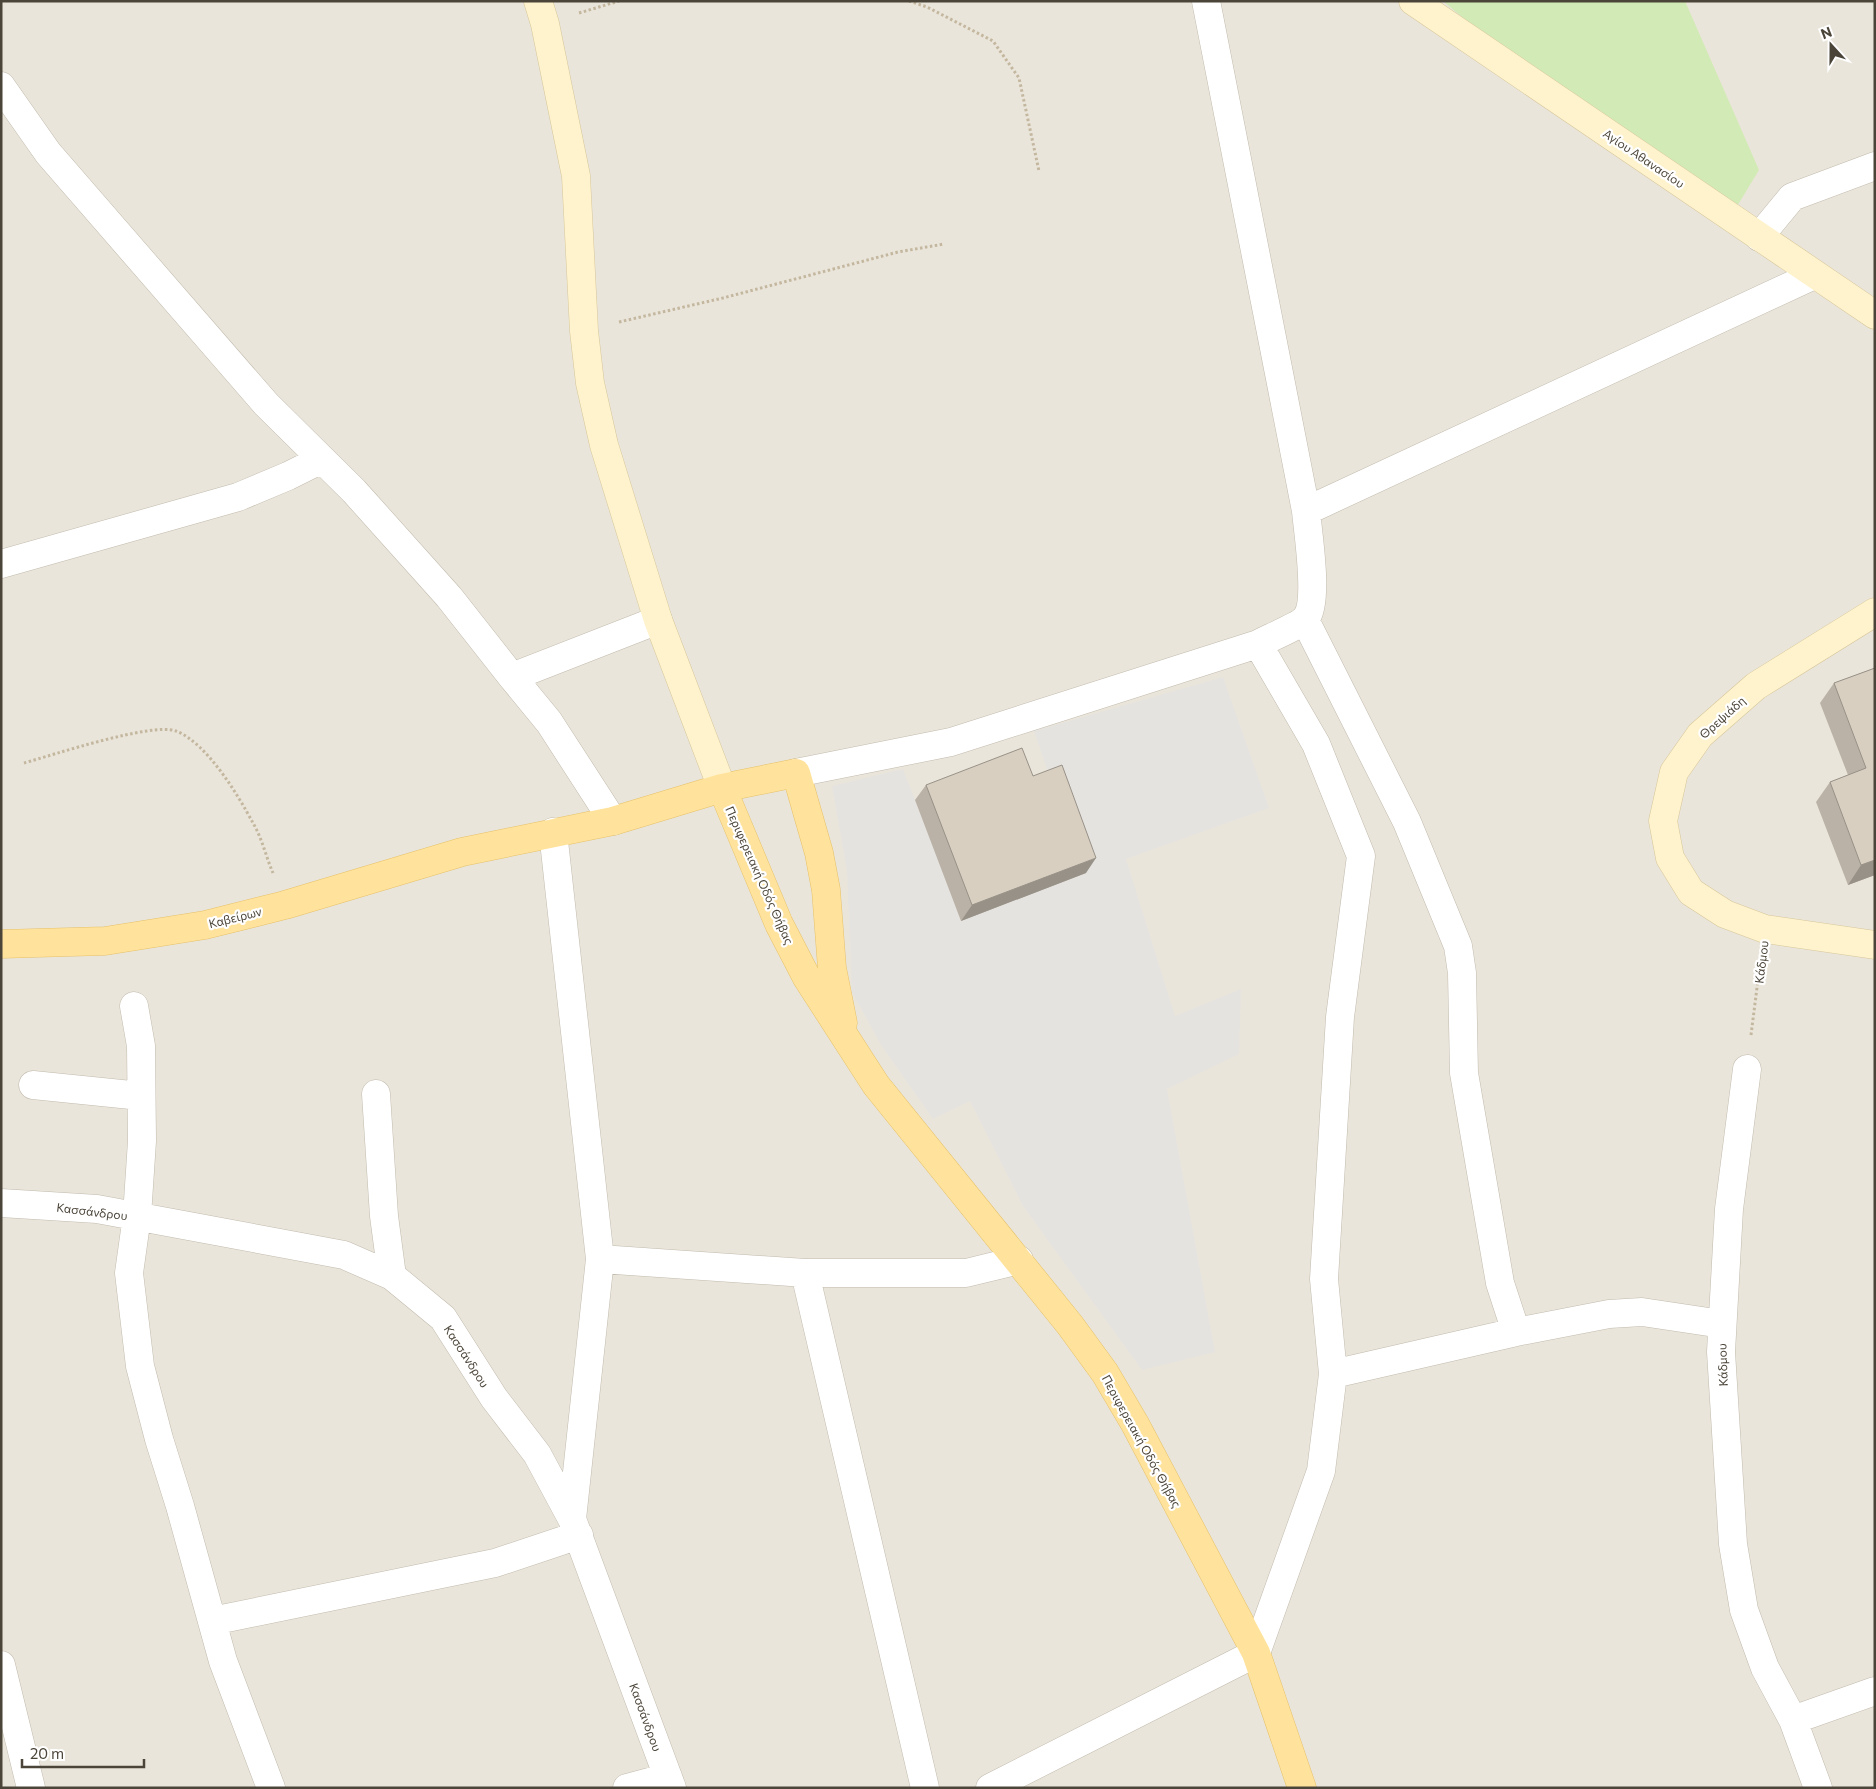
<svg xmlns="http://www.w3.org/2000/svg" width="1876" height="1789" font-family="Commissioner,sans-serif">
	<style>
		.residential { fill: #eae5da }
		.green { fill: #d2eab5 }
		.parking { fill: #e5e3e0 }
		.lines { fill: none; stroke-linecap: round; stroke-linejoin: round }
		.street-casing { stroke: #c2bbae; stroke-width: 29 }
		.secondary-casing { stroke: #d6c79b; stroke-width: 29 }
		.primary-casing { stroke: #e6c16a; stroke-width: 29 }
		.path { stroke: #c4b79f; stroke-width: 3; stroke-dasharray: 2.5 2.5; stroke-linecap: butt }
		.street { stroke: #fff; stroke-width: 28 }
		.secondary { stroke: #fff3cd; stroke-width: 28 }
		.primary { stroke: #ffe39c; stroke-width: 28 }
		.wall { fill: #bab2a6 }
		.shaded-wall { fill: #979187 }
		.building { fill: #d8cfc1; stroke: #979187 }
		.labels { text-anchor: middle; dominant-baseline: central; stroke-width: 4.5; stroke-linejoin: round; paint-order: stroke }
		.street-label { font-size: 12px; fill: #4b4439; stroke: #fff }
	</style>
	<rect width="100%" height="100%" fill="#f6f3ec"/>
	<path class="residential" d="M1,1H1875V1788H1Z"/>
	<path class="green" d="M1443,1H1685L1759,170L1736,208L1481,33Z"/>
	<path class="parking" d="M1223,677L1269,808L1126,859L1175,1016L1241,989L1239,1054L1167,1089L1215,1352L1142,1370L1023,1206L970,1101L933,1119L881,1045L852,992L847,871L832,786L903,769L962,920L1051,781L1034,731Z"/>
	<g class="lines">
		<defs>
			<path id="street" d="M1,86L48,153L266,404L354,491L449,597L512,677L549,722L613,821
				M1759,237L1792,197L1875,166
				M1306,511L1814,275
				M1,564L238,497L288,476L320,460
				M1305,620L1407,822L1458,946L1462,973L1464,1073L1500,1283L1516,1332
				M512,677L658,620
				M796,773L951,742L1258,644C1267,639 1301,625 1306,618C1319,601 1308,534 1306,511L1206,1
				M553,832L600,1259L572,1519
				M134,1006L141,1046L142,1141L137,1216L129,1273L140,1366L159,1439L180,1506L223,1661L271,1788
				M1747,1069L1729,1209L1721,1352L1733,1544L1744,1610L1765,1668L1793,1720L1818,1788
				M33,1085L141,1096
				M376,1094L384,1216L392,1276
				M1,1203L97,1209L344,1255L392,1276L443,1318L494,1398L537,1454L572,1519L672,1788
				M600,1259L805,1273H966L1019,1260
				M805,1273L925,1788
				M1333,1374L1516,1332L1609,1314L1642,1312L1722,1324
				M212,1621L495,1563L579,1535
				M1,1665L31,1788
				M1793,1720L1875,1691
				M627,1788L668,1777
				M990,1788L1256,1653L1321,1471L1333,1374L1324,1279L1340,1017L1361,856L1316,744L1258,644"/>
			<path id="secondary" d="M538,1L545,24L576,176L584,331L590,383L604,445L658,620L722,788
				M1413,1L1875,315
				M1875,612L1756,686L1700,735L1674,772L1663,821L1670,858L1691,892L1725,914L1765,929L1875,945"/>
			<path id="primary" d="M722,788L779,924L807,978L876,1085L1070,1325L1105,1373L1135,1424L1256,1653L1302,1788
				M1,944L105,941L205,925L285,905L462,852L613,821L722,788L796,773L819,853L826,890L832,968L843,1023"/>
		</defs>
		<use href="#street" class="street-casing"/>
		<use href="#secondary" class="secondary-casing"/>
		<use href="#primary" class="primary-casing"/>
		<path class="path" d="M909,1L927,7L993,41L1019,78L1039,171
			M579,13L619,1
			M619,322L723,298L898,252L944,244
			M24,763C53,755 152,722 176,731C207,743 238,795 253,823C262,838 266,857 273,873
			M1751,1035L1760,964"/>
		<use href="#street" class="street"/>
		<use href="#secondary" class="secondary"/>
		<use href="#primary" class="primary"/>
	</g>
	<path class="wall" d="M1875,668V875L1848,885L1816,802L1830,782L1848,775L1820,703L1834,683Z
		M1033,776L1086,873L961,921L915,800L926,785Z"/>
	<path class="shaded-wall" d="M1096,858L1086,873L961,921L972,905Z
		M1875,860V875L1848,885L1861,865Z"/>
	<path class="building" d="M1875,668V860L1861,865L1830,782L1866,768L1834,683Z
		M1022,748L1033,776L1062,765L1096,858L972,905L926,785Z"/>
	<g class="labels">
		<g class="street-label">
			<text transform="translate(1644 158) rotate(34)">Αγίου Αθανασίου</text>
			<text transform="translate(1722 717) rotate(-42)">Θρεψιάδη</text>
			<text transform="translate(760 875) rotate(66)">Περιφερειακή Οδός Θήβας</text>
			<text transform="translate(235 917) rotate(-14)">Καβείρων</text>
			<text transform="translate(1761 962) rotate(-83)">Κάδμου</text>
			<text transform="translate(92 1211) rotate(7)">Κασσάνδρου</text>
			<text transform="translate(467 1356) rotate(57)">Κασσάνδρου</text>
			<text transform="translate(1722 1365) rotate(-92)">Κάδμου</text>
			<text transform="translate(1142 1441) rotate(61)">Περιφερειακή Οδός Θήβας</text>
			<text transform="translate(646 1717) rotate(70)">Κασσάνδρου</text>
		</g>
	</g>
	<rect width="1876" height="1789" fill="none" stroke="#4b4439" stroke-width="5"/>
	<g transform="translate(1831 45) rotate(339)" stroke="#ffffff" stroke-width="4" paint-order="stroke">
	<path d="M0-4L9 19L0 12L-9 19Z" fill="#4b4439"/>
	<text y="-8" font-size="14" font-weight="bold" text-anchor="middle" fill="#4b4439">N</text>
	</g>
	<path d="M22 1759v8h122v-8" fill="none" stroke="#4b4439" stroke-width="2.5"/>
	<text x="30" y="1759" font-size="15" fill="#4b4439" stroke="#ffffff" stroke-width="4" paint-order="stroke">20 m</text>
</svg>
